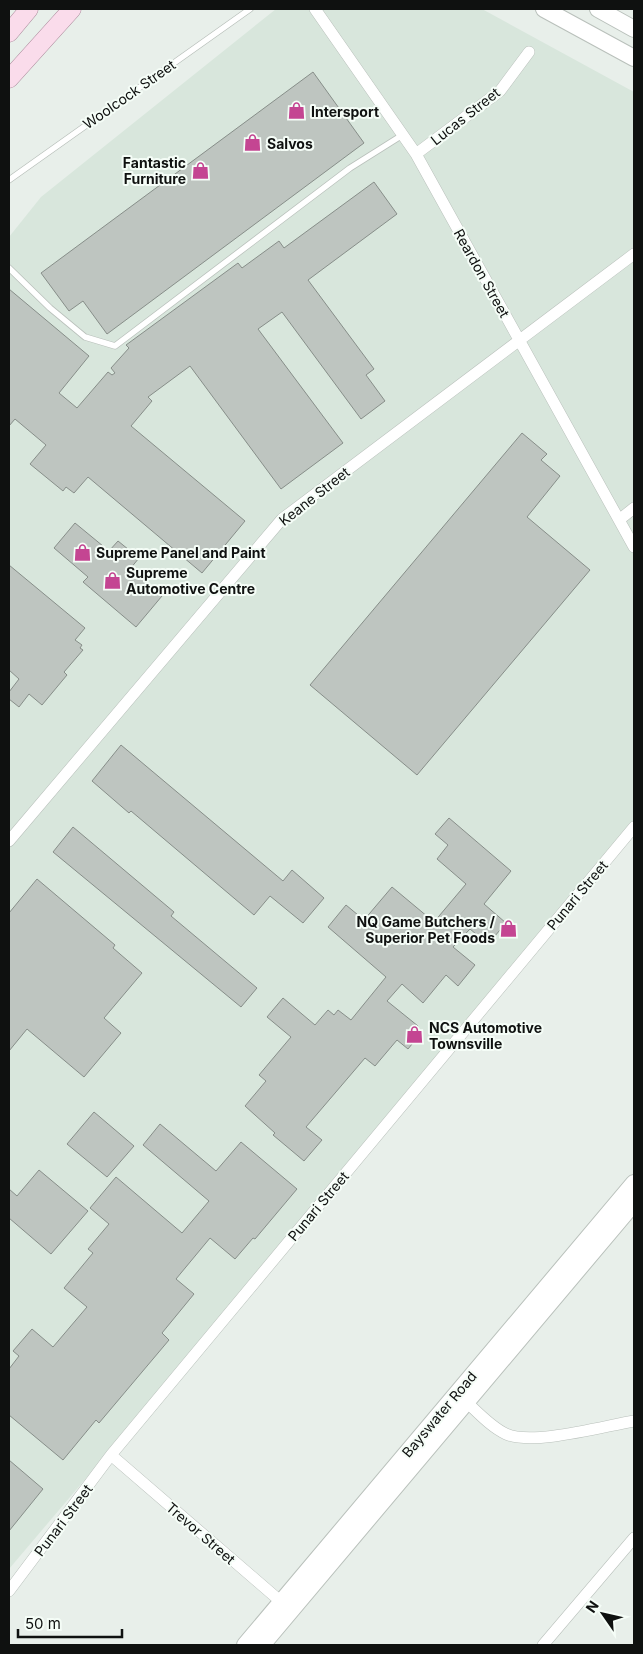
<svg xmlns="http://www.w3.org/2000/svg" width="643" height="1654" font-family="Inter,sans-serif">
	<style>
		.built { fill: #d8e6dc }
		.building { fill: #bec5c0; stroke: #878e89 }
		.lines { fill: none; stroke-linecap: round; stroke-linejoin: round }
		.lane-casing { stroke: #b9c0bb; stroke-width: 7 }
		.street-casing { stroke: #b9c0bb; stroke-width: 12 }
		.secondary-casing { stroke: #b9c0bb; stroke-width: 18 }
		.primary-casing { stroke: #a68596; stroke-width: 19 }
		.lane { stroke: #fff; stroke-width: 5.5 }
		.street { stroke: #fff; stroke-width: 11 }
		.secondary { stroke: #fff; stroke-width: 16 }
		.primary { stroke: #fadceb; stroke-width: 18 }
		.labels { text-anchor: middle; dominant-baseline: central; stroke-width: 4; stroke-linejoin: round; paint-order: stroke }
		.street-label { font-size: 14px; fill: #0f1110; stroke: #f5fdf7 }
		.poi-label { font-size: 14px; font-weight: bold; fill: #0f1110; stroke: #f5fdf7; text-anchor: start }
	</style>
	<rect width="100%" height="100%" fill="#e8efea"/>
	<path class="built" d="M276,9H482L634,92V832L9,1569V237L41,197Z"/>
	<path class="building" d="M313,72L364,143L107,334L83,301L69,311L41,273Z
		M374,182L397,214L308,280L374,369L366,375L385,401L361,419L282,312L258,329L343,443L281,489L190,366L148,397L152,401L131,426L245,521L202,573L88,477L74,493L66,487L63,491L30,464L46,445L15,419L9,426V289L89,356L59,393L77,408L108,372L112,375L115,373L111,368L129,348L126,345L238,263L242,268L279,241L284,248Z
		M522,433L547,454L541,460L560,476L527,517L590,570L417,775L310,685Z
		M75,523L109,551L118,541L139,558L130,569L162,596L136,627L83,582L88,577L54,548Z
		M9,565L85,628L75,640L82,645L80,648L83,650L64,672L67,675L42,705L29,694L19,707L9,699V692L19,679L9,670Z
		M121,745L283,881L292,870L324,898L303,923L270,896L254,915L131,811L129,813L92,781Z
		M449,818L511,871L484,904L506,923L488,944L470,929L453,947L475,965L458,986L446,975L423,1003L402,984L387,1001L418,1026L416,1029L421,1033L408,1049L397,1040L375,1066L365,1058L306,1127L322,1140L304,1161L273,1135L275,1133L245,1106L266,1081L259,1075L291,1037L267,1017L283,998L315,1025L328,1010L334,1015L338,1010L351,1020L386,977L328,927L346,905L364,920L392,887L434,922L466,884L437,859L448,845L435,834Z
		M73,827L174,912L171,916L257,988L241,1007L53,852Z
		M37,879L115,945L113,948L142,973L104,1018L121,1033L84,1077L27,1029L9,1051V913Z
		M94,1112L134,1146L107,1177L67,1144Z
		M160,1124L216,1171L241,1142L297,1189L255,1239L253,1238L235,1259L210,1238L176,1279L194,1294L162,1333L169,1340L99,1423L96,1420L63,1460L9,1415V1369L19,1356L13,1351L32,1329L53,1347L87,1307L64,1288L93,1253L88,1249L109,1224L90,1208L116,1177L182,1233L209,1201L143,1145Z
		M39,1170L88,1211L51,1254L9,1218V1189L17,1196Z
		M9,1460L43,1489L9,1531Z"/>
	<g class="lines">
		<defs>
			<path id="lane" d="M9,180L250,9
				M9,268L50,308L85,337L115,346L350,168L404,134"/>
			<path id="street" d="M315,9L416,154L634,547
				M416,154L500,91L529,52
				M619,520L634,508
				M9,841L282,519L634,254
				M461,1397C475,1409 489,1426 506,1434C533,1446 604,1426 634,1421
				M111,1455L286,1606
				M9,1591L111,1455L634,827
				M543,1645L634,1538"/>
			<path id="secondary" d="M544,9L634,58
				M598,9L634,29
				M245,1645L634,1183
				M262,1645L634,1203"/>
			<path id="primary" d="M9,33L29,9
				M9,79L72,9"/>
		</defs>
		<use href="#lane" class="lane-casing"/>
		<use href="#street" class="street-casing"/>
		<use href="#secondary" class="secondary-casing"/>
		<use href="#primary" class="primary-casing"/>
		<use href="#lane" class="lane"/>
		<use href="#street" class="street"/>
		<use href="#secondary" class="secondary"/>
		<use href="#primary" class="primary"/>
	</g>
	<defs>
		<symbol id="shop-bare" viewBox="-9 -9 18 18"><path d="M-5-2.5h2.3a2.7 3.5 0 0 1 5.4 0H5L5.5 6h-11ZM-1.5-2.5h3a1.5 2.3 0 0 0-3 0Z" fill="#c44592" stroke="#f5fdf7" stroke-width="2.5" paint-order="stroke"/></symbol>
	</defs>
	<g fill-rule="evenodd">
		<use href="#shop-bare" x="284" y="98" width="25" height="25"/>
		<use href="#shop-bare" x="240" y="130" width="25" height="25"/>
		<use href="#shop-bare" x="188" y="158" width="25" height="25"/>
		<use href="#shop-bare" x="70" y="540" width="25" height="25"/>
		<use href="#shop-bare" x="100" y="568" width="25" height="25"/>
		<use href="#shop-bare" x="496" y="916" width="25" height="25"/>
		<use href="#shop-bare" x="402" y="1022" width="25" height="25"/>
	</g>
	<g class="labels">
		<g class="street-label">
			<text transform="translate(129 94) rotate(-35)">Woolcock Street</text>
			<text transform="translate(465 116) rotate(-38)">Lucas Street</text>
			<text transform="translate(482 273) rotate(61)">Reardon Street</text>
			<text transform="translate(314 496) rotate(-38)">Keane Street</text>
			<text transform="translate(577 895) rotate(-50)">Punari Street</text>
			<text transform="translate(318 1206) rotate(-50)">Punari Street</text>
			<text transform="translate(439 1414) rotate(-50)">Bayswater Road</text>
			<text transform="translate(63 1520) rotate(-53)">Punari Street</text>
			<text transform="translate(201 1533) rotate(41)">Trevor Street</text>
		</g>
		<g class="poi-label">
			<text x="311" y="111">Intersport</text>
			<text x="267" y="143">Salvos</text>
			<text x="186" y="162" text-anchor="end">Fantastic<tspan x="186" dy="16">Furniture</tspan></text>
			<text x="96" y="552">Supreme Panel and Paint</text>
			<text x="126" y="572">Supreme<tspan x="126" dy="16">Automotive Centre</tspan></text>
			<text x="495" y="921" text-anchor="end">NQ Game Butchers /<tspan x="495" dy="16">Superior Pet Foods</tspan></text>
			<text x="429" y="1027">NCS Automotive<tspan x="429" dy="16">Townsville</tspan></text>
		</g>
	</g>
	<rect width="643" height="1654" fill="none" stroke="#0f1110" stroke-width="20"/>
	<g transform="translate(603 1614) rotate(304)" stroke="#f5fdf7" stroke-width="4" paint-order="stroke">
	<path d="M0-4L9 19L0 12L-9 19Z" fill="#0f1110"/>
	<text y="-8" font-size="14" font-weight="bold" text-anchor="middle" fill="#0f1110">N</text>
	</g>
	<path d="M18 1629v8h104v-8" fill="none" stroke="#0f1110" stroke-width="2.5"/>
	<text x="25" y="1629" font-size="15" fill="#0f1110" stroke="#f5fdf7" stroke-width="4" paint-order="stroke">50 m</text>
</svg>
